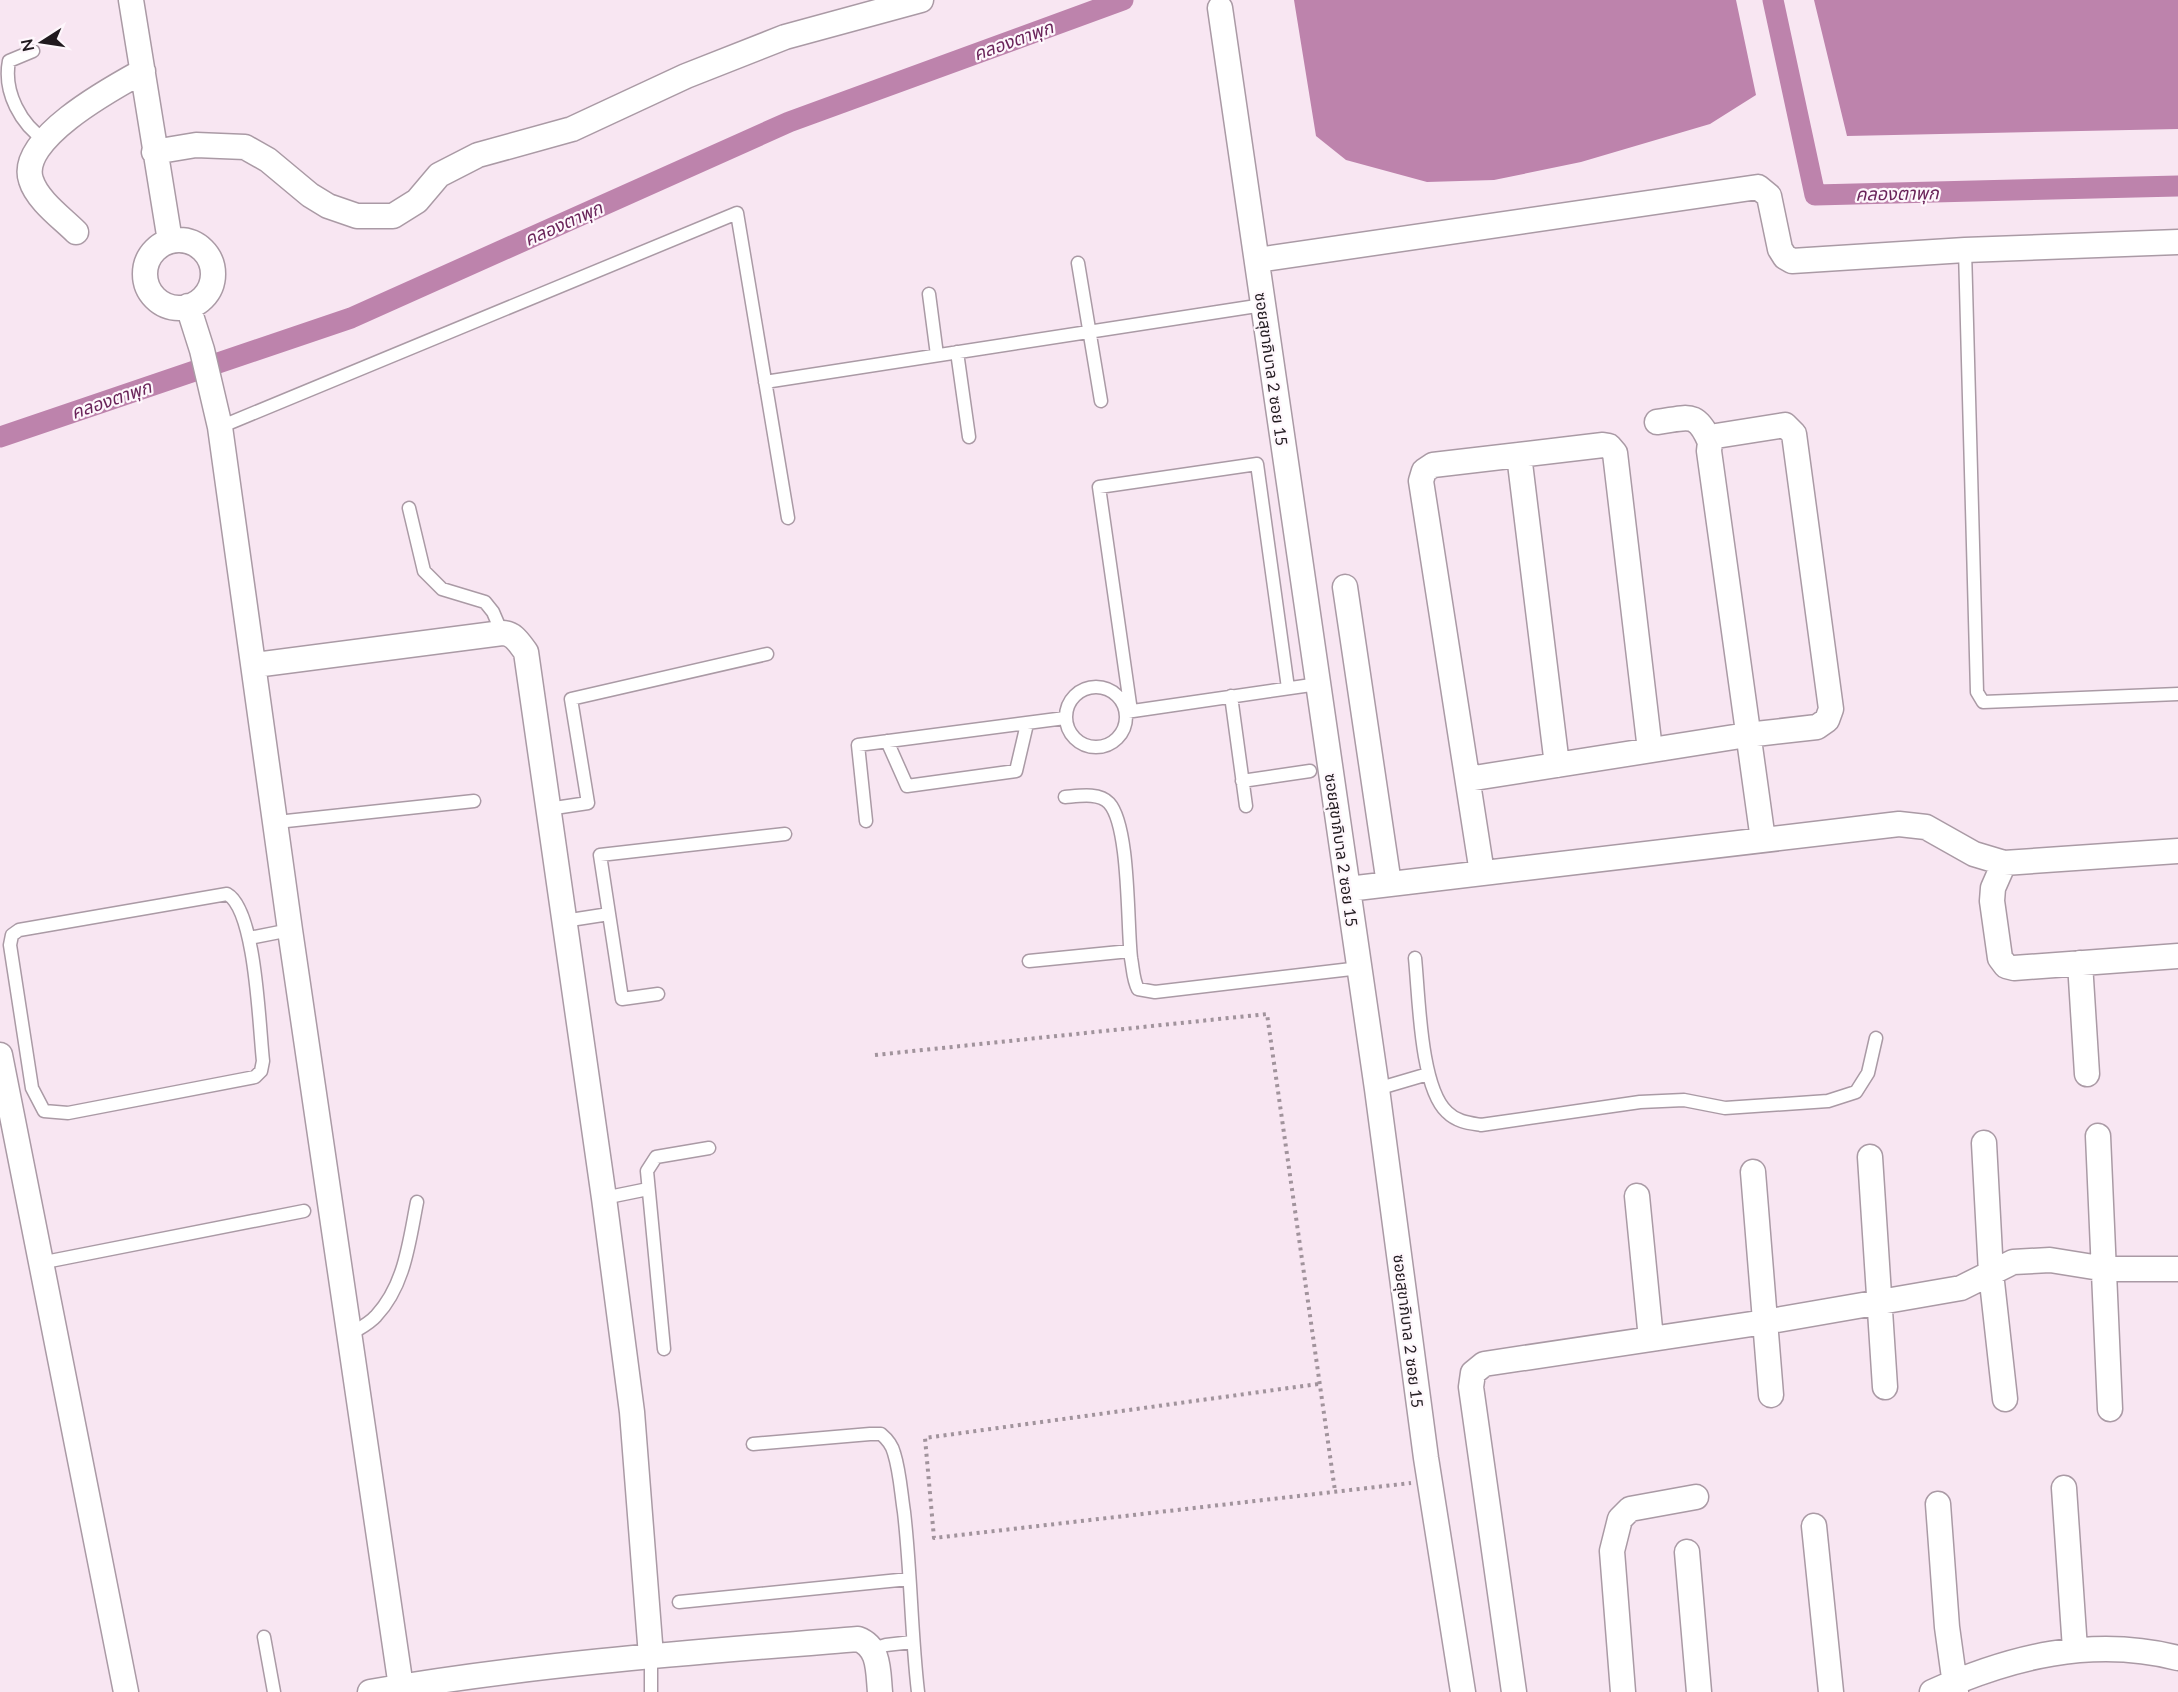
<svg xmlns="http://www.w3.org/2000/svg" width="2178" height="1692" font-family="Lato,'Noto Sans Thai',sans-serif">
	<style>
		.water { fill: #bd83ac }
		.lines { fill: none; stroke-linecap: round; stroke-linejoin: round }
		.canal { stroke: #bd83ac; stroke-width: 21 }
		.lane-casing { stroke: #aa9aa5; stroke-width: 15 }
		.street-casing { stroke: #aa9aa5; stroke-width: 27 }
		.path { stroke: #a1939c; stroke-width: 4; stroke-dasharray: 3 4.5; stroke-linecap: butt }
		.lane { stroke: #fff; stroke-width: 12 }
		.street { stroke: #fff; stroke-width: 24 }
		.labels { text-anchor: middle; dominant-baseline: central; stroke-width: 4.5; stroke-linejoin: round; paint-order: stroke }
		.street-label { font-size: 16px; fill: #211a1f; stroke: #fef7fc }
		.water-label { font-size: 18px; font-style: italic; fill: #6a245a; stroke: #fef7fc }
	</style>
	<rect width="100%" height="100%" fill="#f8e6f2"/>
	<path class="water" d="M1294,0H1736L1756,95L1710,124L1581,162L1494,180L1427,182L1346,160L1316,136Z
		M1814,0H2178V129L1847,136Z"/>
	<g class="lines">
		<path class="canal" d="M1773,0L1815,195L2178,186
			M0,437L351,318L789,122L1123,0"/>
		<defs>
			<path id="lane" d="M33,51L9,61C3,92 21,125 46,141
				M1965,250L1977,692L1983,702L2178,694
				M1078,263L1101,401
				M929,294L937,355
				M957,352L969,437
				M765,382L1263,305
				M220,427L737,213L788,518
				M409,508L424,571L442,589L485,602L493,612L502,633
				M1066 717a30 30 0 1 1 60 0a30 30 0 1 1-60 0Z
				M1231,696L1246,806
				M1131,711L1099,487L1257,464L1288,688
				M1126,712L1318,684
				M887,741L907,786L1016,771L1027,724
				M1242,781L1310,771
				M1065,797C1078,796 1099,792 1109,803C1130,826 1127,924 1131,958C1133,968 1133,980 1138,989L1155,992L1360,968
				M548,809L588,803L571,699L767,654
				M866,821L858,745L1065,718
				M277,822L474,801
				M227,894C256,910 259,1026 263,1061L261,1071L255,1077L68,1113L44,1111L32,1088L10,945L12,935L19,930Z
				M564,921L609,914
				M249,938L290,930
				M1415,958C1419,996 1420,1087 1447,1112C1457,1122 1469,1123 1481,1125L1640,1102L1684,1100L1725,1108L1828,1101L1856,1092L1868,1073L1876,1038
				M1029,961L1130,951
				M658,994L622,999L600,855L785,834
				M1377,1089L1428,1074
				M604,1198L648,1189
				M40,1263L304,1211
				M349,1335C358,1329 369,1324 376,1316C405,1285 409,1242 417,1202
				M664,1349L647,1171L656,1157L709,1148
				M753,1444L870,1434H881C887,1439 892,1445 894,1453C900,1472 901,1493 904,1512C911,1572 911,1632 918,1692
				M679,1602L909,1579
				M264,1637L274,1692
				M873,1649L886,1645L912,1642
				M651,1692V1656"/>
			<path id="street" d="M131,0L170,241
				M1220,8L1377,1089L1426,1458L1463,1692
				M154,152L196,145L245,147L268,160L310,195L328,206L357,216H393L417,201L439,175L478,155L572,129L686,76L785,37L921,0
				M76,232C62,218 37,200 31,180C17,139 114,87 143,71
				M145 274a34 34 0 1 1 68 0a34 34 0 1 1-68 0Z
				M1257,260L1758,187L1769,196L1780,249L1785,257L1792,261L1965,250L2178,242
				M188,306L202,350L220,427L290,930L401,1687
				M1657,422C1688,418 1696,410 1710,442
				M1519,455L1557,765
				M1345,587L1389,884
				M255,665L502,633C514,633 519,643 526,652L604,1198L632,1412L651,1656
				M1468,779L1747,735L1817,727L1827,720L1831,709L1794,434L1785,425L1716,436L1710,442L1709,451L1763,840
				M2004,863L1993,888L1992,901L2000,958L2006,966L2014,968L2178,956
				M1482,873L1421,481L1424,471L1433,465L1603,445L1609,446L1615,453L1650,750
				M1348,889L1899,824L1926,827L1974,854L2004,863L2178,851
				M2080,963L2087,1074
				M0,1055L126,1692
				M2098,1136L2110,1409
				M1984,1143L1991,1273L2005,1399
				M1870,1157L1885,1387
				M1753,1172L1771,1395
				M1637,1196L1651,1339
				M2064,1488L2075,1649
				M1938,1504L1947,1627L1956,1692
				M1814,1526L1831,1692
				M1687,1552L1699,1692
				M370,1692C531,1664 695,1652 858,1639C880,1647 878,1672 880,1692
				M1514,1692L1471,1387L1473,1373L1484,1364L1765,1322L1961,1288L2013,1262L2050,1260L2106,1269H2178
				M1623,1692L1612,1551L1620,1519L1630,1509L1696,1497
				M1932,1692C2010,1657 2092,1636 2178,1658"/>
		</defs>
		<use href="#lane" class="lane-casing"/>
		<use href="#street" class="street-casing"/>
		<path class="path" d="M875,1055L1267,1014L1335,1491
			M1318,1384L925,1438L934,1538L1411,1483"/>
		<use href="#lane" class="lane"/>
		<use href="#street" class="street"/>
	</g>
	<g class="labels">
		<g class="street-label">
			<text transform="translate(1272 369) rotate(82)">ซอยสุขาภิบาล 2 ซอย 15</text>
			<text transform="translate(1342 850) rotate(82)">ซอยสุขาภิบาล 2 ซอย 15</text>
			<text transform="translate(1409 1331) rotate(83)">ซอยสุขาภิบาล 2 ซอย 15</text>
		</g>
		<g class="water-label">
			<text transform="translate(1013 40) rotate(-20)">คลองตาพุก</text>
			<text transform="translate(1897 193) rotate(-1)">คลองตาพุก</text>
			<text transform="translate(563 223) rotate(-24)">คลองตาพุก</text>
			<text transform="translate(111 399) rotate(-19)">คลองตาพุก</text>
		</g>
	</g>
	<g transform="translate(42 42) rotate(258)" stroke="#fef7fc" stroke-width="4.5" paint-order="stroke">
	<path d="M0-4.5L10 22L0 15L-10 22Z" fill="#211a1f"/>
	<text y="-9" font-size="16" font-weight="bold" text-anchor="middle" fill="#211a1f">N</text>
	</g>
</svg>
